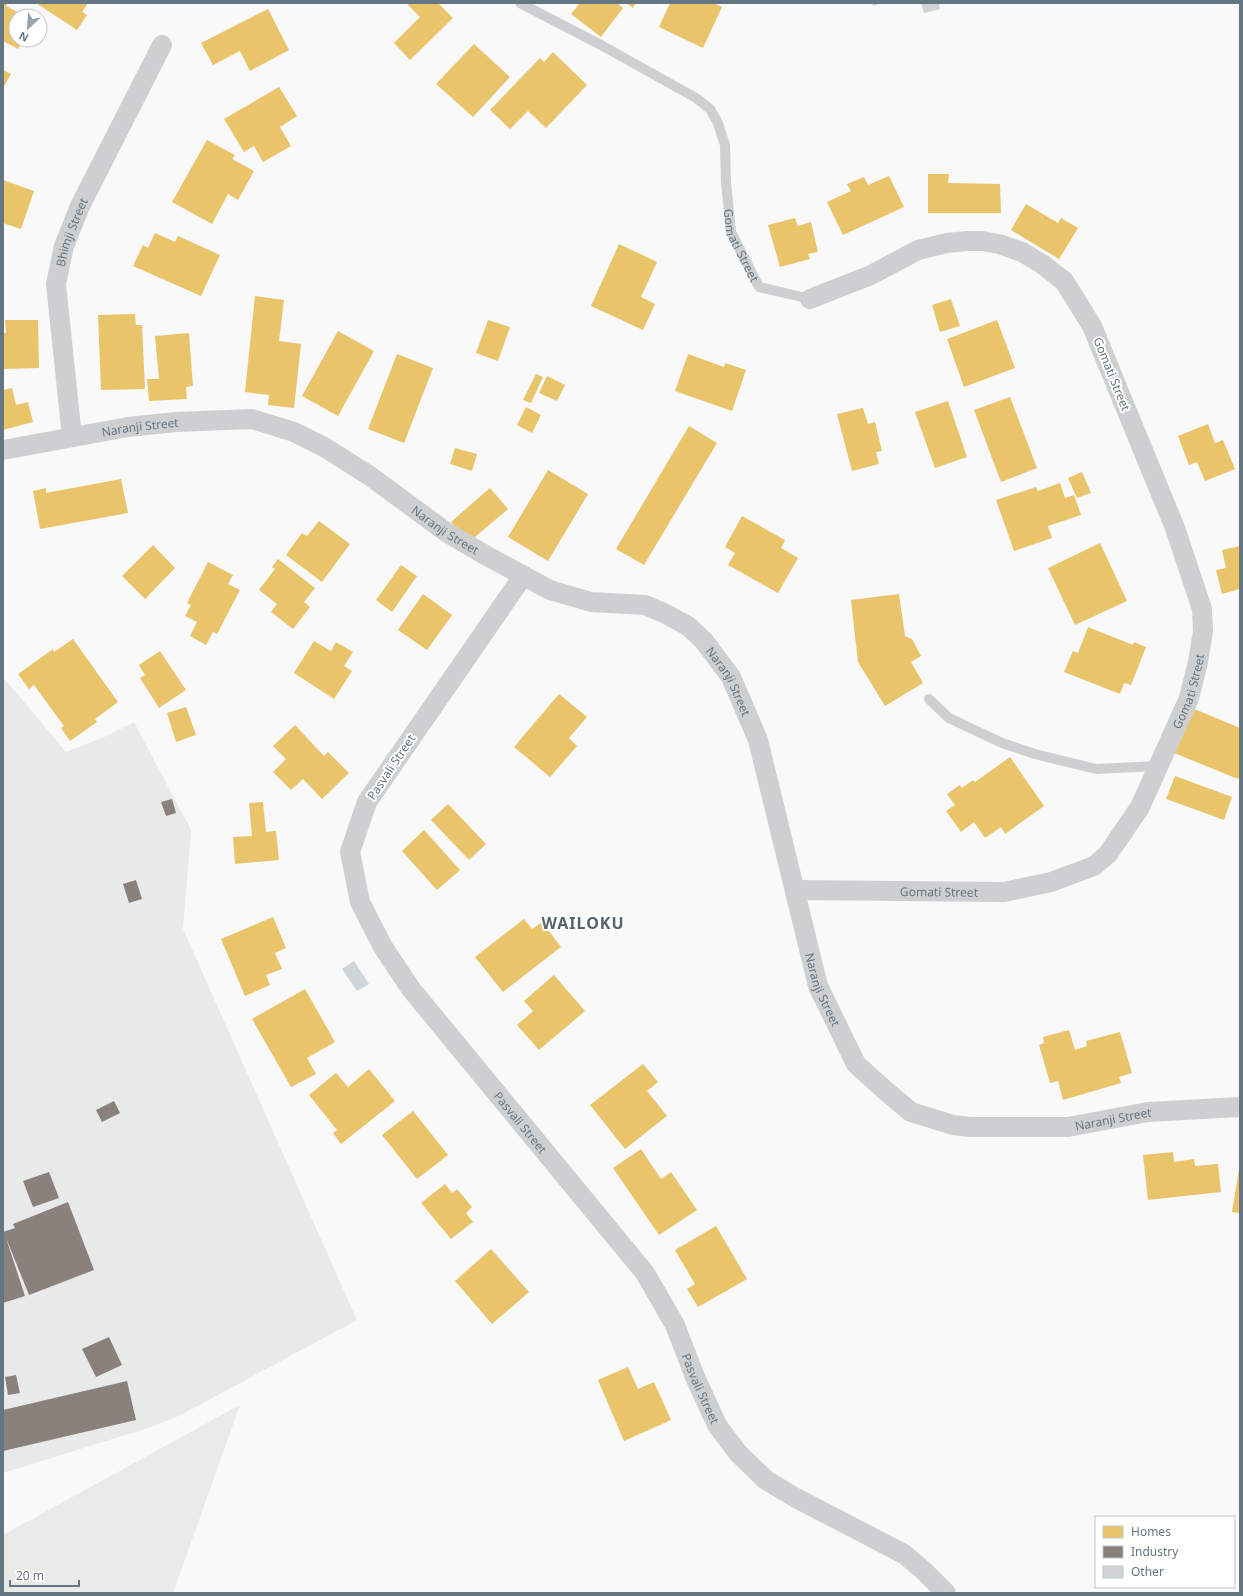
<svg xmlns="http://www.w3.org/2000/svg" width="1243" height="1596" font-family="'Noto Sans',sans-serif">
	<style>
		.built { fill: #e8e9e9 }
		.green { fill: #e8ebe6 }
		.water { fill: #ced6d9 }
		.homes { fill: #e9c46a }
		.industry { fill: #8a817c }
		.building { fill: #d0d2d3 }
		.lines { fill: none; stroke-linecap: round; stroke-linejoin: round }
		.service { stroke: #cecfd0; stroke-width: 10 }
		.minor { stroke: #cecfd0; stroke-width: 20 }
		.labels { text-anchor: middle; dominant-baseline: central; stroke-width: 4; stroke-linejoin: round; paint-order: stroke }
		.street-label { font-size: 12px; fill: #657683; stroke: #fff }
		.district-label { font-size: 16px; font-weight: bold; letter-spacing: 1px; fill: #57646e; stroke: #fff }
	</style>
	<rect width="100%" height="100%" fill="#f9f9f9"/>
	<path class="built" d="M3,677L66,752L109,735L134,722L191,830L183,929L357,1320L181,1415L148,1428L3,1473Z"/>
	<path class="green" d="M240,1405L173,1593H3V1535Z"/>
	<path class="water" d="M354,961L369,984L357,991L342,969Z"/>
	<path class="homes" d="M3,3H8L6,6L25,16H16V40H23L18,49L3,41Z
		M36,3H88L82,12L87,15L77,30Z
		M410,3H438L453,18L410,60L394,43L420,17L408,5Z
		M580,3H617L623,8L601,37L571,14Z
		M626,3H636L633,8Z
		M670,3H713L722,7L703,48L659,27Z
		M268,9L289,50L250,71L240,51L213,65L201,43Z
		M474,44L510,77L473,117L436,84Z
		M553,52L587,85L546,128L528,111L510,129L490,110L540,58L544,62Z
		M3,70L11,74L3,88Z
		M279,87L297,116L280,127L291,146L263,162L254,146L244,152L224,119Z
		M207,140L235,155L232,159L254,171L238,200L228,194L212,224L172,202Z
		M928,174H949L948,183L1000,184L1001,213H928Z
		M889,176L904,207L843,235L827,202L851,191L847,184L864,177L868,185Z
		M3,180L34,191L21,229L3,223Z
		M1026,204L1058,223L1061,218L1078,228L1059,259L1011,230Z
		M795,218L798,226L811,222L818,252L808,254L810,259L780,267L768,225Z
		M155,233L175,242L178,236L220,255L201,296L133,266L143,245L148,248Z
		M619,244L657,262L641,297L655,304L643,330L591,306Z
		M255,296L284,300L279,341L301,344L294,408L268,405L269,395L245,392Z
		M951,299L960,326L940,332L932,305Z
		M135,314L136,325H142L145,389L101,390L98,315Z
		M5,320H38L39,368L3,369V333H6Z
		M488,320L510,327L498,361L476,353Z
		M997,320L1015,368L964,387L947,339Z
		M338,331L374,351L338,416L302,396Z
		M189,333L193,386L186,387L187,399L149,401L147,379H159L155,336Z
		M397,354L433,368L404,443L368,429Z
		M688,354L724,367L725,363L746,370L732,411L675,391Z
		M536,374L543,377L531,403L523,400Z
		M547,376L565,385L557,401L539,393Z
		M12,388L16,405L28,402L33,422L3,430V390Z
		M1010,397L1037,468L1001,482L974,410Z
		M948,401L967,457L935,468L915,412Z
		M526,407L541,415L532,433L517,425Z
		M863,408L868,424L875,422L882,451L876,452L879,464L852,471L837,414Z
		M1208,424L1215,443L1223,440L1235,469L1205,481L1197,462L1189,465L1178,436Z
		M689,426L717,443L644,565L616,549Z
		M455,448L477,454L472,471L450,464Z
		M548,470L588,494L548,561L508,537Z
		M1082,472L1091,493L1077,498L1068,478Z
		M121,479L128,513L40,529L33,491L46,488V493Z
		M1060,483L1065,498L1074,495L1081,515L1048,526L1052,538L1014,551L996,500L1036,487L1038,491Z
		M490,488L508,509L469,542L451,522Z
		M742,516L785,540L781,548L798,558L778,593L728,565L735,553L725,547Z
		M319,521L350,544L322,582L286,555L302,533L307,536Z
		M1100,543L1127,601L1075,625L1048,568Z
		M153,545L175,568L145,599L122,576Z
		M1240,546V589L1222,594L1216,570L1226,568L1222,550Z
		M278,559L315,588L304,602L310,607L293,629L271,612L277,604L259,590L275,569L272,567Z
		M208,562L233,575L228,584L240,590L217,634L213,632L206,645L190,636L197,622L185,616L191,605L187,603Z
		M401,565L417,576L392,612L376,600Z
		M423,594L452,615L427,650L398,630Z
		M899,594L905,636L912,639L921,656L911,662L923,683L885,706L858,662L851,600Z
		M1088,627L1133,645L1134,642L1146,647L1131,685L1124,683L1120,694L1064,672L1073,651L1078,653Z
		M73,639L118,702L95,719L97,722L70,741L61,728L64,726L34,685L29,689L18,674L53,649L54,652Z
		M314,641L331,651L336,642L353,652L344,666L352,671L334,699L294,673Z
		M160,651L186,690L159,708L140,678L145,675L139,665Z
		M559,694L587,717L569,738L577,746L550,777L514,747Z
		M186,707L196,735L176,742L167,713Z
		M1192,708L1240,728V774L1238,779L1174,753Z
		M295,725L324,756L328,752L349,773L322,799L303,779L291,790L273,772L286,759L273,746Z
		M1010,757L1044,806L1005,834L1001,827L985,838L974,822L961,832L946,811L955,805L947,794L960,785L962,788L973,780L975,782Z
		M1175,776L1232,797L1224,820L1166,799Z
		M263,802L266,832L276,831L279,860L235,864L233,837L252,836L249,803Z
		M448,804L486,844L469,860L431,820Z
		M424,830L460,870L437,890L402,851Z
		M273,917L286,948L275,953L282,969L266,975L270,985L245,996L221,939Z
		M524,919L532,929L542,922L561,947L503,992L475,957Z
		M554,975L585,1011L539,1050L517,1025L533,1011L524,1001Z
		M305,989L335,1042L307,1058L316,1074L291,1087L252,1019Z
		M1069,1030L1075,1050L1087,1046L1086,1041L1120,1032L1132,1073L1119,1077L1121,1083L1063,1100L1058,1081L1050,1083L1039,1045L1044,1043L1043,1037Z
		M643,1064L658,1082L647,1091L667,1116L625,1149L590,1105Z
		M369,1069L395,1101L341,1144L333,1133L337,1130L309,1095L336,1073L348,1087Z
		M413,1111L448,1155L417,1179L382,1135Z
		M641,1149L661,1179L671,1172L697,1210L659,1235L613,1168Z
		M1173,1152L1174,1162L1194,1159L1195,1166L1218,1164L1221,1192L1148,1200L1143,1155Z
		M1239,1169H1240V1213L1232,1212Z
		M445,1184L452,1193L457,1189L472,1207L466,1213L473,1222L451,1239L421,1203Z
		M716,1226L747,1279L698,1307L687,1289L695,1284L675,1250Z
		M491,1249L529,1292L492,1324L455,1281Z
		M628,1367L638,1389L654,1382L671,1420L624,1441L598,1380Z"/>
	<path class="industry" d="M172,799L176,813L166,816L161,802Z
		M136,880L142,899L129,903L123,884Z
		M114,1101L120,1113L102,1122L96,1110Z
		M49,1172L59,1198L33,1207L23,1181Z
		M68,1202L94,1270L29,1295L6,1238L25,1296L3,1303V1232L15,1228L13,1224Z
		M109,1337L122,1365L96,1377L82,1349Z
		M16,1375L20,1393L8,1395L5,1377Z
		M127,1381L136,1420L3,1451V1410Z"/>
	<path class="building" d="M872,3H883L873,6Z
		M921,3H939L940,9L924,13Z"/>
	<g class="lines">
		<g class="service">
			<path id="s1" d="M520,3L601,45L696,98L710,109L718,123L725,145L726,182L731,232L759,287L810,299"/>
			<path d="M929,699L949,718L1002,743L1035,754L1096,769L1158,766"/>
		</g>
		<g class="minor">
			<path id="s2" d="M72,437L56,284L64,246L80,206L162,45"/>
			<path id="s3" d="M3,450L128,427L176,422L252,419L294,432L324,447L370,476L446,532L487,556L550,590L591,602L645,605L664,613L688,626L704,641L731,677L758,740L818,986L856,1064L887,1092L911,1112L953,1125L971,1127H1068L1148,1112L1240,1107"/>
			<path id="s4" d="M523,576L367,802L350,852L360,902L383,947L411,989L645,1273L675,1325L695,1377L717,1425L738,1453L766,1480L796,1498L904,1554L924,1571L946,1593"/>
			<path id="s5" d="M795,890L1004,892L1051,882L1094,866L1108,854L1140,807L1189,698L1198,662L1203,631L1202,609L1175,528L1092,326L1064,281L1042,264L1022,252L999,244L982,241H967L947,243L918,250L871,275L810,299"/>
		</g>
	</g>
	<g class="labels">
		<g class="street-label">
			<text stroke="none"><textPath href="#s2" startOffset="208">Bhimji Street</textPath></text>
			<text stroke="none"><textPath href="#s1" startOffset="360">Gomati Street</textPath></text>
			<text transform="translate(1112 374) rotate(68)">Gomati Street</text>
			<text stroke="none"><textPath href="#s3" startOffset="139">Naranji Street</textPath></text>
			<text stroke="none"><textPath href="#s3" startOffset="476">Naranji Street</textPath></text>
			<text stroke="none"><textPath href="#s3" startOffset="811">Naranji Street</textPath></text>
			<text stroke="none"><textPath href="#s5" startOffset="504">Gomati Street</textPath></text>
			<text transform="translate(391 767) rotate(-56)">Pasvali Street</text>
			<text stroke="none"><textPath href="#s5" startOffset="144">Gomati Street</textPath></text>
			<text stroke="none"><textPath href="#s3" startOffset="1135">Naranji Street</textPath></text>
			<text stroke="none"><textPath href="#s3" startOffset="1495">Naranji Street</textPath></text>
			<text stroke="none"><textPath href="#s4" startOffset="652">Pasvali Street</textPath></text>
			<text stroke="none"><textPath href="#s4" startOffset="976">Pasvali Street</textPath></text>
		</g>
		<g class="district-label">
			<text x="583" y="923">WAILOKU</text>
		</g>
	</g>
	<rect width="1243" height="1596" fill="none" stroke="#657683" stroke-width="8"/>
	<rect x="1095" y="1516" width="140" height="72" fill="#ffffff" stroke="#c1c8cd"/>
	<rect x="1103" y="1526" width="20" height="12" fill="#e9c46a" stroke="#c1c8cd"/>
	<text x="1131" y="1536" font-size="12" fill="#657683">Homes</text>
	<rect x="1103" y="1546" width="20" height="12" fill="#8a817c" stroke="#c1c8cd"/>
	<text x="1131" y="1556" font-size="12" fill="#657683">Industry</text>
	<rect x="1103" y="1566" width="20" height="12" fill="#d0d2d3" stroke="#c1c8cd"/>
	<text x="1131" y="1576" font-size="12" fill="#657683">Other</text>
	<g transform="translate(28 28) rotate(206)"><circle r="19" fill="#ffffff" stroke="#c1c8cd"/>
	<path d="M0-3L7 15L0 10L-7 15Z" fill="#99a4ac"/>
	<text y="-6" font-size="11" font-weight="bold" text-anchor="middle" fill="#657683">N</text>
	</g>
	<path d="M10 1580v6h69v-6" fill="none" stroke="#657683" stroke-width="2"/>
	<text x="16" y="1580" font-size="12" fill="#657683" stroke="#ffffff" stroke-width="3" paint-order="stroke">20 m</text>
</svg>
